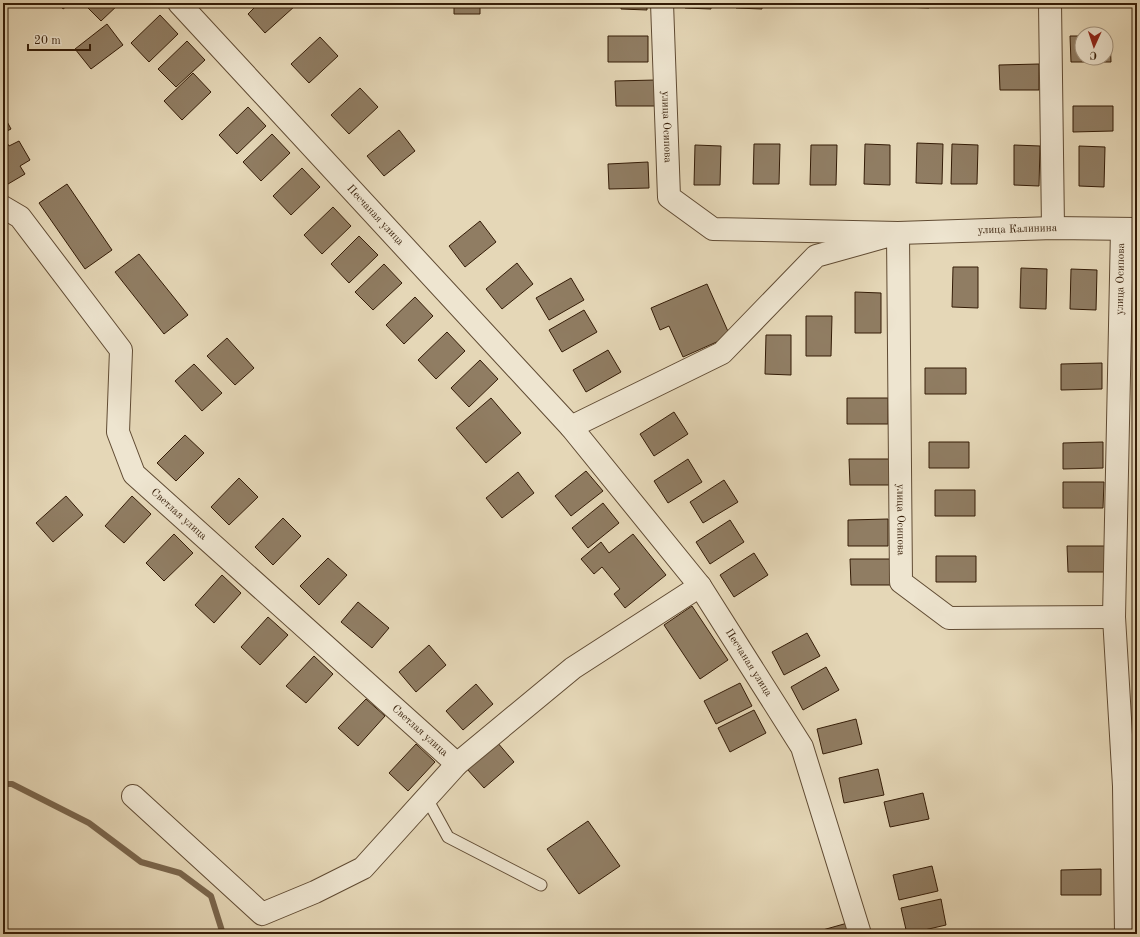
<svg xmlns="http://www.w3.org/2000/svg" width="1140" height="937" font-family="'Old Standard TT',serif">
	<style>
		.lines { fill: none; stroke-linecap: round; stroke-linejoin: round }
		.stream { stroke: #7a664d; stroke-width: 6 }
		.building { fill: #907d63; stroke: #341c07 }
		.service-casing { stroke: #604b33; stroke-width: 13 }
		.minor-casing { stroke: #604b33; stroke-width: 24 }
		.service { stroke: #eee5d0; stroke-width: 11 }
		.minor { stroke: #eee5d0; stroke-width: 22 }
		.labels { text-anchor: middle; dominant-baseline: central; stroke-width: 3; stroke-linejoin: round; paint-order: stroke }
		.street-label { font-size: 11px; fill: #341c07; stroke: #eee5d0 }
	</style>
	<rect width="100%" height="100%" fill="#e5d7b7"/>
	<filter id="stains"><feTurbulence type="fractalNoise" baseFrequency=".005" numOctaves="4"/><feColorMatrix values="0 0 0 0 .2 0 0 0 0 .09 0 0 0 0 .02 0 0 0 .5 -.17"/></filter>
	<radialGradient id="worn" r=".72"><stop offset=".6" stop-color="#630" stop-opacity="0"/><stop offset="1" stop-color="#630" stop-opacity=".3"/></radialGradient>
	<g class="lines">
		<path class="stream" d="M3,784H12L89,823L141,862L180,873L211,896L223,934"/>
	</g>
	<path class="building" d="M59,3H71L63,9Z
		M83,3H120L101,21Z
		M259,3H292L295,6L265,33L248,14Z
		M454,3H480V14H454Z
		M621,3H647V10L621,9Z
		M685,3H711V9L685,8Z
		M736,3H762V9L736,8Z
		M841,3H867V6H841Z
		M903,3H929V8L903,7Z
		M941,3H967V7L941,6Z
		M160,15L178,34L149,62L131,43Z
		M107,24L123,45L91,69L75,49Z
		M608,36H648V62H608Z
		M1070,36H1082V58H1106V36H1110L1111,62H1071Z
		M320,37L338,56L309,83L291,64Z
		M187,41L205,60L176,87L158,69Z
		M1039,64V90H1000L999,65Z
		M193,73L211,92L182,120L164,101Z
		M655,80V106H616L615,81Z
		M360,88L378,107L349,134L331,115Z
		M1073,106H1113V131L1073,132Z
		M248,107L266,126L237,154L219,135Z
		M3,114L11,129L3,133Z
		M399,130L415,151L384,176L367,156Z
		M272,134L290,153L261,181L243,162Z
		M3,136L9,146L19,141L30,160L20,166L25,174L3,187Z
		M917,143L943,144L942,184L916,183Z
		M754,144H780L779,184H753Z
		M865,144L890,145V185L864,184Z
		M952,144L978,145L977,184H951Z
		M695,145L721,146L720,185H694Z
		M811,145H837L836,185H810Z
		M1014,145L1040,146L1039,186L1014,185Z
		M1079,146L1105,147L1104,187L1079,186Z
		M648,162L649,188L609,189L608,164Z
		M302,168L320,187L291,215L273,196Z
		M67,184L112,250L85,269L39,203Z
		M333,207L351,226L322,254L304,235Z
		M480,221L496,242L465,267L449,246Z
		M359,236L378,255L349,283L331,264Z
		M139,254L188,315L164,334L115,272Z
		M517,263L533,284L502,309L486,289Z
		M384,264L402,283L373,310L355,292Z
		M953,267H978V308L952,307Z
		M1021,268L1047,269L1046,309L1020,308Z
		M1071,269L1097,270L1096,310L1070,309Z
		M571,278L584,300L549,320L536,298Z
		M707,284L730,336L683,357L669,326L660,330L651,308Z
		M855,292L881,293V333H855Z
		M415,297L433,316L404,344L386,325Z
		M584,310L597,332L562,352L549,330Z
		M806,316H832L831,356H806Z
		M447,332L465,351L436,379L418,360Z
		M766,335H791V375L765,374Z
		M227,338L254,368L235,385L207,356Z
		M608,350L621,372L586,392L573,370Z
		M480,360L498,379L469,407L451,388Z
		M1102,363V389L1061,390V364Z
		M194,364L222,393L202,411L175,381Z
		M925,368H966V394H925Z
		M491,398L521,433L486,463L456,428Z
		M847,398H888V424H847Z
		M674,412L688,434L654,456L640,434Z
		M185,435L204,453L176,481L157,463Z
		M929,442H969V468H929Z
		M1103,442V468L1063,469V443Z
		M688,459L702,482L668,503L654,481Z
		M849,459H890V485H850Z
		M586,471L603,491L571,516L555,496Z
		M518,472L534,493L502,518L486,498Z
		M239,478L258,497L229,525L211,507Z
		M724,480L738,502L703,523L690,502Z
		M1063,482H1104L1103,508H1063Z
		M935,490H975V516H935Z
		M66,496L83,515L53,542L36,523Z
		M132,496L151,514L124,543L105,526Z
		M603,503L619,523L588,548L572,528Z
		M283,518L301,536L273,565L255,547Z
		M888,519V546H848V520Z
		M730,520L744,542L710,564L696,542Z
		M174,534L193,553L164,581L146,563Z
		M633,534L666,575L625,608L614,594L620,589L602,567L594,574L581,559L601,542L609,553Z
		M1067,546H1108V572H1068Z
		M754,553L768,575L734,597L720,575Z
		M936,556H976V582H936Z
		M328,558L347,575L319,605L300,586Z
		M850,559H891V585H851Z
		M222,575L241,593L214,623L195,605Z
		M358,602L389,628L372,648L341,622Z
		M692,606L728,660L700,679L664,625Z
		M268,617L288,635L260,665L241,647Z
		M807,633L820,656L784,675L772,652Z
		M429,645L446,665L416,692L399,672Z
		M314,656L333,674L306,703L286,686Z
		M826,667L839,690L803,710L791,687Z
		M740,683L752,706L716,724L704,701Z
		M476,684L493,704L463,730L446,711Z
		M366,699L385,716L358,746L338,728Z
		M754,710L766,733L730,752L718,728Z
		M856,719L862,744L823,754L817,729Z
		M497,742L514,762L484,788L467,769Z
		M416,744L435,762L408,791L389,773Z
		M878,769L884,795L844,803L839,778Z
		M923,793L929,819L890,827L884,802Z
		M588,821L620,866L579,894L547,849Z
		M932,866L938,891L899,900L893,875Z
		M1101,869V895H1061V870Z
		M941,899L946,925L907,934L901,908Z
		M851,922L854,934H813L812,933Z"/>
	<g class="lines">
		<defs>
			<path id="service" d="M426,797L448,837L541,885"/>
			<g id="minor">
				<path id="s1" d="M179,3L571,427L700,586L802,747L860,934"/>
				<path id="s2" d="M662,3L669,197L713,229L898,233L1053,228L1137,229"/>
				<path d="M1050,3L1053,228"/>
				<path id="s3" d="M3,207L20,217L121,350L118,432L134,474L457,764"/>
				<path d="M1122,229L1114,617L1124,786L1126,934"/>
				<path id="s4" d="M571,427L722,353L816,256L898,233L901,582L949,618L1114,617"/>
				<path d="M133,796L262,914L315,892L363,868L457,764L573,668L700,586"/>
			</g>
		</defs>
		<use href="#service" class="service-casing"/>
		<use href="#minor" class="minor-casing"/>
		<use href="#service" class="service"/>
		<use href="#minor" class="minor"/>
	</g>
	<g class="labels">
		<g class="street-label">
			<text stroke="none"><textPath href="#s2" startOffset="124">улица Осипова</textPath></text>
			<text stroke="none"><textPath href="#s1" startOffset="289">Песчаная улица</textPath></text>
			<text stroke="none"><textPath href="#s2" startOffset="553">улица Калинина</textPath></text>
			<text transform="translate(1121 279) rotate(-89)">улица Осипова</text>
			<text stroke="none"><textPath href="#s3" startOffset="374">Светлая улица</textPath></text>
			<text stroke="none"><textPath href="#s4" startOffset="675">улица Осипова</textPath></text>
			<text stroke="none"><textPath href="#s1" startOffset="873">Песчаная улица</textPath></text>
			<text stroke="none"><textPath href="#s3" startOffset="698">Светлая улица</textPath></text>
		</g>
	</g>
	<rect width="1140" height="937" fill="none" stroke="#e5d7b7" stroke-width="16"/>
	<rect x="4" y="4" width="1132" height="929" fill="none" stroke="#341c07" stroke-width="2"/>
	<rect x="8" y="8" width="1124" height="921" fill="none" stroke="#341c07"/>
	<g transform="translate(1094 46) rotate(183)"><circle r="19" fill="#eee5d0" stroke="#a49580"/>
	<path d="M0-3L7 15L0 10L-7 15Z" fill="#8f2418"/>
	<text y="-6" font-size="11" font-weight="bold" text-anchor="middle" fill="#341c07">С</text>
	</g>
	<path d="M28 44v6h62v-6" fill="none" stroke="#341c07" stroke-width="2"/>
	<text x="34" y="44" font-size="12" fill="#341c07" stroke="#eee5d0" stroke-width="3" paint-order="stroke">20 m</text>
	<rect width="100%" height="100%" filter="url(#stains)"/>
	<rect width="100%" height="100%" fill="url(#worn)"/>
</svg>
